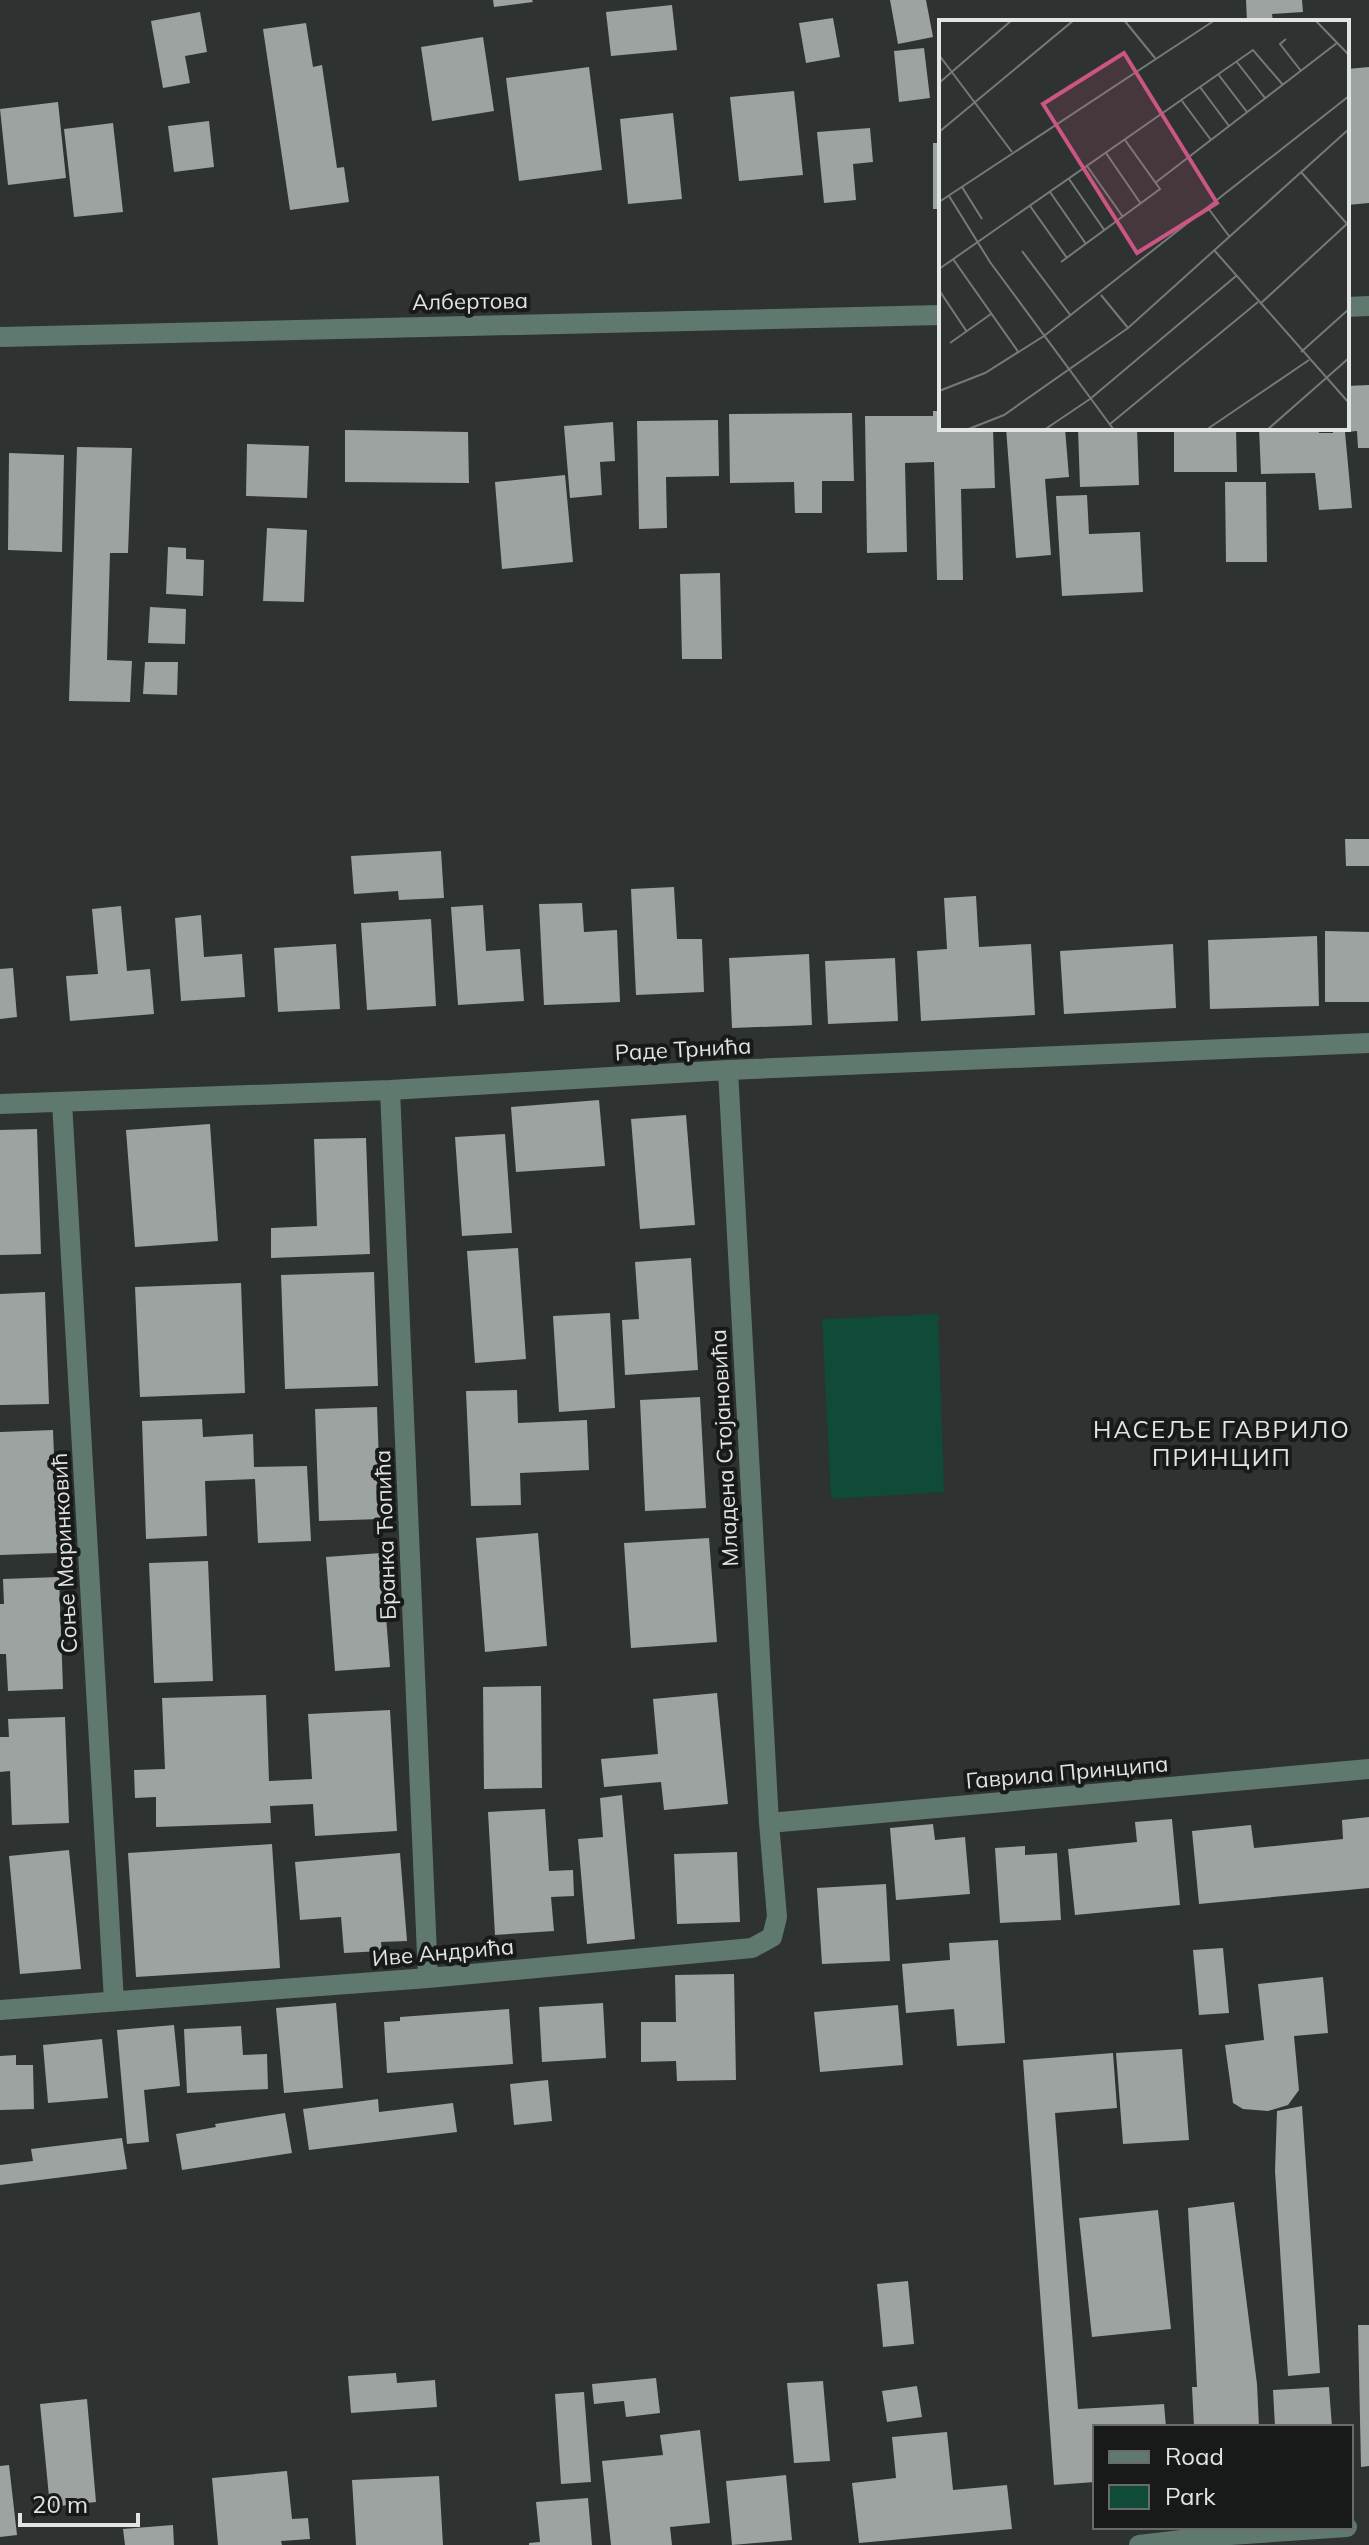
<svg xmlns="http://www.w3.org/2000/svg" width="1369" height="2545" font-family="Mulish,sans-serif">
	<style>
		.green { fill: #104a38 }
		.building { fill: #9da3a1 }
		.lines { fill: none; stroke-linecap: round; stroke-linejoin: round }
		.minor { stroke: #5f796e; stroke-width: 20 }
		.labels { text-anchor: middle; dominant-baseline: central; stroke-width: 8; stroke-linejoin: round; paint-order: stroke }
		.street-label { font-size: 22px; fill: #e1e4e3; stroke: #181a19 }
		.neighbourhood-label { font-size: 24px; letter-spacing: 2px; fill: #e1e4e3; stroke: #181a19 }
		.inset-road { fill: none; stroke: #767978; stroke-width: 2 }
		.view { fill: #cb5584; fill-opacity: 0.15; stroke: #cb5584; stroke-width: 4 }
		.inset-edge { fill: none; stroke: #e1e4e3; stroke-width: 4 }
	</style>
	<rect width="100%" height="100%" fill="#2e3230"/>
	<path class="green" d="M938,1314L944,1492L831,1499L822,1319Z"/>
	<path class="building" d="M493,0H532L533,2L494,7Z
		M890,0H926L933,37L898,44Z
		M1246,0H1302L1303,12L1272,14L1273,22H1247Z
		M672,5L677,50L611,56L606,12Z
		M200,12L207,52L185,56L190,83L163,88L151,21Z
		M833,18L840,57L806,63L799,23Z
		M306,23L313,67L322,65L337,168L344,167L349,202L290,210L263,29Z
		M483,37L494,111L432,121L421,47Z
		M924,48L930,98L899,102L894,51Z
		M589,67L602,170L519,181L506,78Z
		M1369,67V203L1347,205V69Z
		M794,91L803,175L739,181L730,97Z
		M58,102L66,178L8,185L0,109Z
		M673,113L682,199L628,204L620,119Z
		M209,121L214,167L174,172L168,126Z
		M113,123L123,212L74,217L64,129Z
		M870,128L873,162L853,164L856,200L824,203L817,132Z
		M933,143H941V209H933Z
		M1369,385V448H1358L1357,431L1345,432L1352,508L1319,510L1315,473L1261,474L1259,428H1318L1319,433H1333V428H1347V386Z
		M933,411H941V428H993L995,488L961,489L963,580H937L934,462L905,463L907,552L867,553L865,416H933Z
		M852,413L854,481H822V513H795L794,482L730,483L729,414Z
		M718,420L719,476L666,477L667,528L639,529L637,421Z
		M613,422L615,461L600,462L602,495L570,498L564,426Z
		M1006,428H1065L1069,477L1045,479L1051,555L1016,558Z
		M1078,428H1137L1139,485L1080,487Z
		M1174,428H1236L1237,472H1174Z
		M345,430L468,432L469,483L345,482Z
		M247,444L309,446L307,498L246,496Z
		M77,447L132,448L128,553H110L107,660L132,661L130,702L69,701Z
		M9,453L64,455L62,552L8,550Z
		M565,475L573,562L502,569L495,482Z
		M1225,482H1266L1267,562H1226Z
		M1087,495L1089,534L1140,532L1143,592L1062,596L1056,496Z
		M267,528L307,530L304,602L263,601Z
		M168,547L186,548V559L204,560L203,596L166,594Z
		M720,573L722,659H682L680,574Z
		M150,607L186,609L185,644L148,643Z
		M145,662H178L177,695L143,694Z
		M1345,839H1369V866H1346Z
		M441,851L444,898L399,900L398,891L354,894L351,856Z
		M674,887L677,939H702L704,992L636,995L631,889Z
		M976,896L979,947L1031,944L1035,1015L921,1021L917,951L947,949L944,898Z
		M582,903L584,932L617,930L620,1002L544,1005L539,904Z
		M483,905L486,951L520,949L524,1001L458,1005L451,907Z
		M121,906L127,971L150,969L154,1014L70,1021L66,976L98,974L92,909Z
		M201,915L204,957L242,954L245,997L181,1001L175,918Z
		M431,919L436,1006L367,1010L361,923Z
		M1325,931L1369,932V1002H1325Z
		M1317,936L1319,1006L1210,1009L1208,940Z
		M336,944L340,1009L278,1012L274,948Z
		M1173,944L1176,1008L1064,1014L1060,951Z
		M809,954L812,1025L732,1028L729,958Z
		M895,958L898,1021L828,1024L825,961Z
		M13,968L17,1017L0,1019V969Z
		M599,1100L605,1166L516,1172L511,1107Z
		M686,1115L695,1225L640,1229L631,1119Z
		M210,1124L218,1241L135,1247L126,1130Z
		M37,1129L41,1254L0,1255V1130Z
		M505,1134L512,1233L462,1236L455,1137Z
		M366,1138L370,1254L271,1258V1228L317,1226L314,1139Z
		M518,1248L526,1359L475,1363L467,1251Z
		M691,1258L698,1370L625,1375L622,1320L639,1319L635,1262Z
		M374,1272L378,1386L285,1389L281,1275Z
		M241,1283L245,1393L140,1397L135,1287Z
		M45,1292L49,1404L0,1405V1294Z
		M610,1313L615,1408L559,1412L553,1316Z
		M517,1390L518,1423L587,1420L589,1470L520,1473L521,1505L471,1506L466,1391Z
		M700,1397L706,1508L645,1511L640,1400Z
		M377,1407L381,1519L319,1521L315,1409Z
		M202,1419L203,1437L253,1434L254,1467L307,1466L311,1541L258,1543L255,1479L205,1481L207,1536L146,1539L142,1421Z
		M53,1430L58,1553L0,1555V1432Z
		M538,1533L547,1646L485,1652L476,1538Z
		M709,1538L717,1642L631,1648L624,1543Z
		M381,1553L390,1667L335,1671L326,1557Z
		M208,1561L213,1681L154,1683L149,1563Z
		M59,1577L63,1689L8,1691L6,1654H0V1604H4L3,1579Z
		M541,1686L542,1788L484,1789L483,1687Z
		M717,1693L728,1804L664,1810L661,1782L604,1787L601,1759L658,1754L653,1699Z
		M266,1695L269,1781L312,1779L308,1714L390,1710L397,1831L315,1836L313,1804L270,1806L271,1823L156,1827V1797L135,1798L134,1770L165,1769L162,1698Z
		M65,1717L69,1823L12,1825L10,1771L0,1772V1737H9L8,1719Z
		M622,1795L635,1939L587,1944L578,1839L603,1837L600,1798Z
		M545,1809L549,1871L573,1870L574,1896L551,1897L554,1931L495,1935L488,1812Z
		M1369,1817V1888L1199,1904L1192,1831L1251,1825L1254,1848L1343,1839L1342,1820Z
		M1172,1819L1180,1905L1075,1915L1068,1849L1137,1842L1135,1822Z
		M933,1824L935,1840L965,1837L970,1894L896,1900L890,1828Z
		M272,1844L280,1968L136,1977L128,1853Z
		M1025,1846V1855L1057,1853L1061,1920L1000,1923L995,1848Z
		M69,1850L81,1969L20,1974L9,1856Z
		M737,1852L740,1922L677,1924L674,1854Z
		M400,1853L407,1941L381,1942L382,1951L344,1953L341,1917L300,1920L295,1862Z
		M886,1884L890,1961L822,1964L817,1888Z
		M998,1940L1005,2043L957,2046L954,2009L906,2013L902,1964L950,1960L949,1943Z
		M1223,1948L1229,2013L1199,2015L1193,1950Z
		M734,1974L736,2080L677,2081L676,2061L641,2062V2022H676L675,1975Z
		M1323,1977L1328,2033L1294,2036L1299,2090L1288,2105L1268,2111L1243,2109L1233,2103L1225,2045L1264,2040L1258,1984Z
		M336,2003L343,2088L284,2093L276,2008Z
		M603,2003L606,2058L542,2062L539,2007Z
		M898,2005L903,2065L820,2072L814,2012Z
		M509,2009L513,2064L387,2073L384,2022L400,2021V2017Z
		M174,2025L180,2086L144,2090L149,2142L127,2144L117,2030Z
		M241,2026L243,2055L267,2054L268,2089L187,2093L184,2029Z
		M102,2039L108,2098L48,2103L43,2045Z
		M1182,2049L1189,2140L1123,2144L1116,2053Z
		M1113,2053L1117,2108L1055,2113L1078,2409L1164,2404L1166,2427H1095V2482L1054,2485L1023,2060Z
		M16,2055V2065H33L34,2109L0,2110V2056Z
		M548,2080L552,2121L514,2125L510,2084Z
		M378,2099L379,2112L453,2103L457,2132L309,2150L303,2109Z
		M1302,2106L1320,2373L1288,2376L1275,2171L1277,2111Z
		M285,2113L292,2153L182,2170L176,2134L216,2127L215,2124Z
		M122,2138L127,2169L0,2185V2165L33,2161L31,2149Z
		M1234,2202L1257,2384L1259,2427H1194L1192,2387H1197L1188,2208Z
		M1158,2210L1171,2329L1092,2337L1079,2218Z
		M908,2281L914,2344L883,2347L877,2284Z
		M1358,2325H1369V2466L1361,2467Z
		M396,2373L397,2383L435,2380L437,2407L351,2413L348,2376Z
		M656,2378L660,2413L626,2417L624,2401L594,2404L592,2384Z
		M823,2381L830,2461L794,2463L787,2383Z
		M917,2386L922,2417L887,2422L882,2391Z
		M1329,2387L1332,2427H1275L1273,2390Z
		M584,2392L591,2482L561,2484L555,2394Z
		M87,2399L96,2502L50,2507L40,2404Z
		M700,2430L710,2523L670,2527L672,2545H611L602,2461L663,2455L660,2435Z
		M947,2432L953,2490L1007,2485L1012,2529L859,2543L852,2483L896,2478L892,2437Z
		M9,2465L17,2535L0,2537V2466Z
		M287,2471L292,2519L308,2518L310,2539L281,2541L282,2545H218L212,2478Z
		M786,2475L792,2540L732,2545L726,2481Z
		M439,2476L443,2545H356L352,2480Z
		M588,2498L592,2545H529V2543L540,2542L536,2502Z
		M173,2525L174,2545H125L123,2529Z"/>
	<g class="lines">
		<path class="minor" d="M1347,307L1369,306
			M0,337L941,315
			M390,1090L428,1978
			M62,1102L114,2001
			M0,1104L390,1090L728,1070L1369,1043
			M769,1823L1369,1769
			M0,2010L428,1978L752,1948L772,1937L777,1917L769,1823L728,1070
			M1139,2545L1216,2536L1347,2527"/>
	</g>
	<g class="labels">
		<g class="street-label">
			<text transform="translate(470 301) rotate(-1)">Албертова</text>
			<text transform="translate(683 1049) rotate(-3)">Раде Трнића</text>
			<text transform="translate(724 1448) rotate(-93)">Младена Стојановића</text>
			<text transform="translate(385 1535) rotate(-92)">Бранка Ћопића</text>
			<text transform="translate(64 1553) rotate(-93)">Соње Маринковић</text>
			<text transform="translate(1067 1772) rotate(-5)">Гаврила Принципа</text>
			<text transform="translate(443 1952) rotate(-5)">Иве Андрића</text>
		</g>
		<g class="neighbourhood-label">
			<text x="1222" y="1429">НАСЕЉЕ ГАВРИЛО<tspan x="1222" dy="28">ПРИНЦИП</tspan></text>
		</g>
	</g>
	<g transform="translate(939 20)">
		<rect width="410" height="410" fill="#2e3230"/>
		<path class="inset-road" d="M185,0L216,38M376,0L410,35M347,19L341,24L362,51M0,35L73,132M297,41L326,78M279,54L308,92M0,63L73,0M261,67L290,106M243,81L272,120M0,112L135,0M167,133L202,184M148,146L184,197M362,152L409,205M130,159L166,211M216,163L398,23M23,167L43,199M111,172L147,224M10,176L51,242L175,410M0,182L276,0M91,186L128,238M269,188L290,216M275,230L410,383M83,231L132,296M14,239L80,333M122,242L221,169L186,120M0,249L314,30L344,65M0,270L28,312M162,275L189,308M321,284L410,202M11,323L52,294M362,332L410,289M0,371L46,353L105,316L410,76M171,404L319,282M27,410L65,395L189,308L410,109M105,410L151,379L297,256M267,410L370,340M328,410L410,338"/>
		<path class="view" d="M185,33L278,183L198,233L104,84Z"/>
		<rect width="410" height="410" class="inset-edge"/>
	</g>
	<rect x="1093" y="2425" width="260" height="104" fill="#181a19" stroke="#686b6a" stroke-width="2"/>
	<rect x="1109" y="2451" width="40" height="12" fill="#5f796e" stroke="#686b6a" stroke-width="2"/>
	<text x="1165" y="2465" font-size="24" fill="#e1e4e3">Road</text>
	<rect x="1109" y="2485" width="40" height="24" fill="#104a38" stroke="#686b6a" stroke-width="2"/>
	<text x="1165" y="2505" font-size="24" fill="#e1e4e3">Park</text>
	<path d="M20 2513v12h118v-12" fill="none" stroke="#e1e4e3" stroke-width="4"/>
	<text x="32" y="2513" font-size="24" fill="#e1e4e3" stroke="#181a19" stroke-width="6" paint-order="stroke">20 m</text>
</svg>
